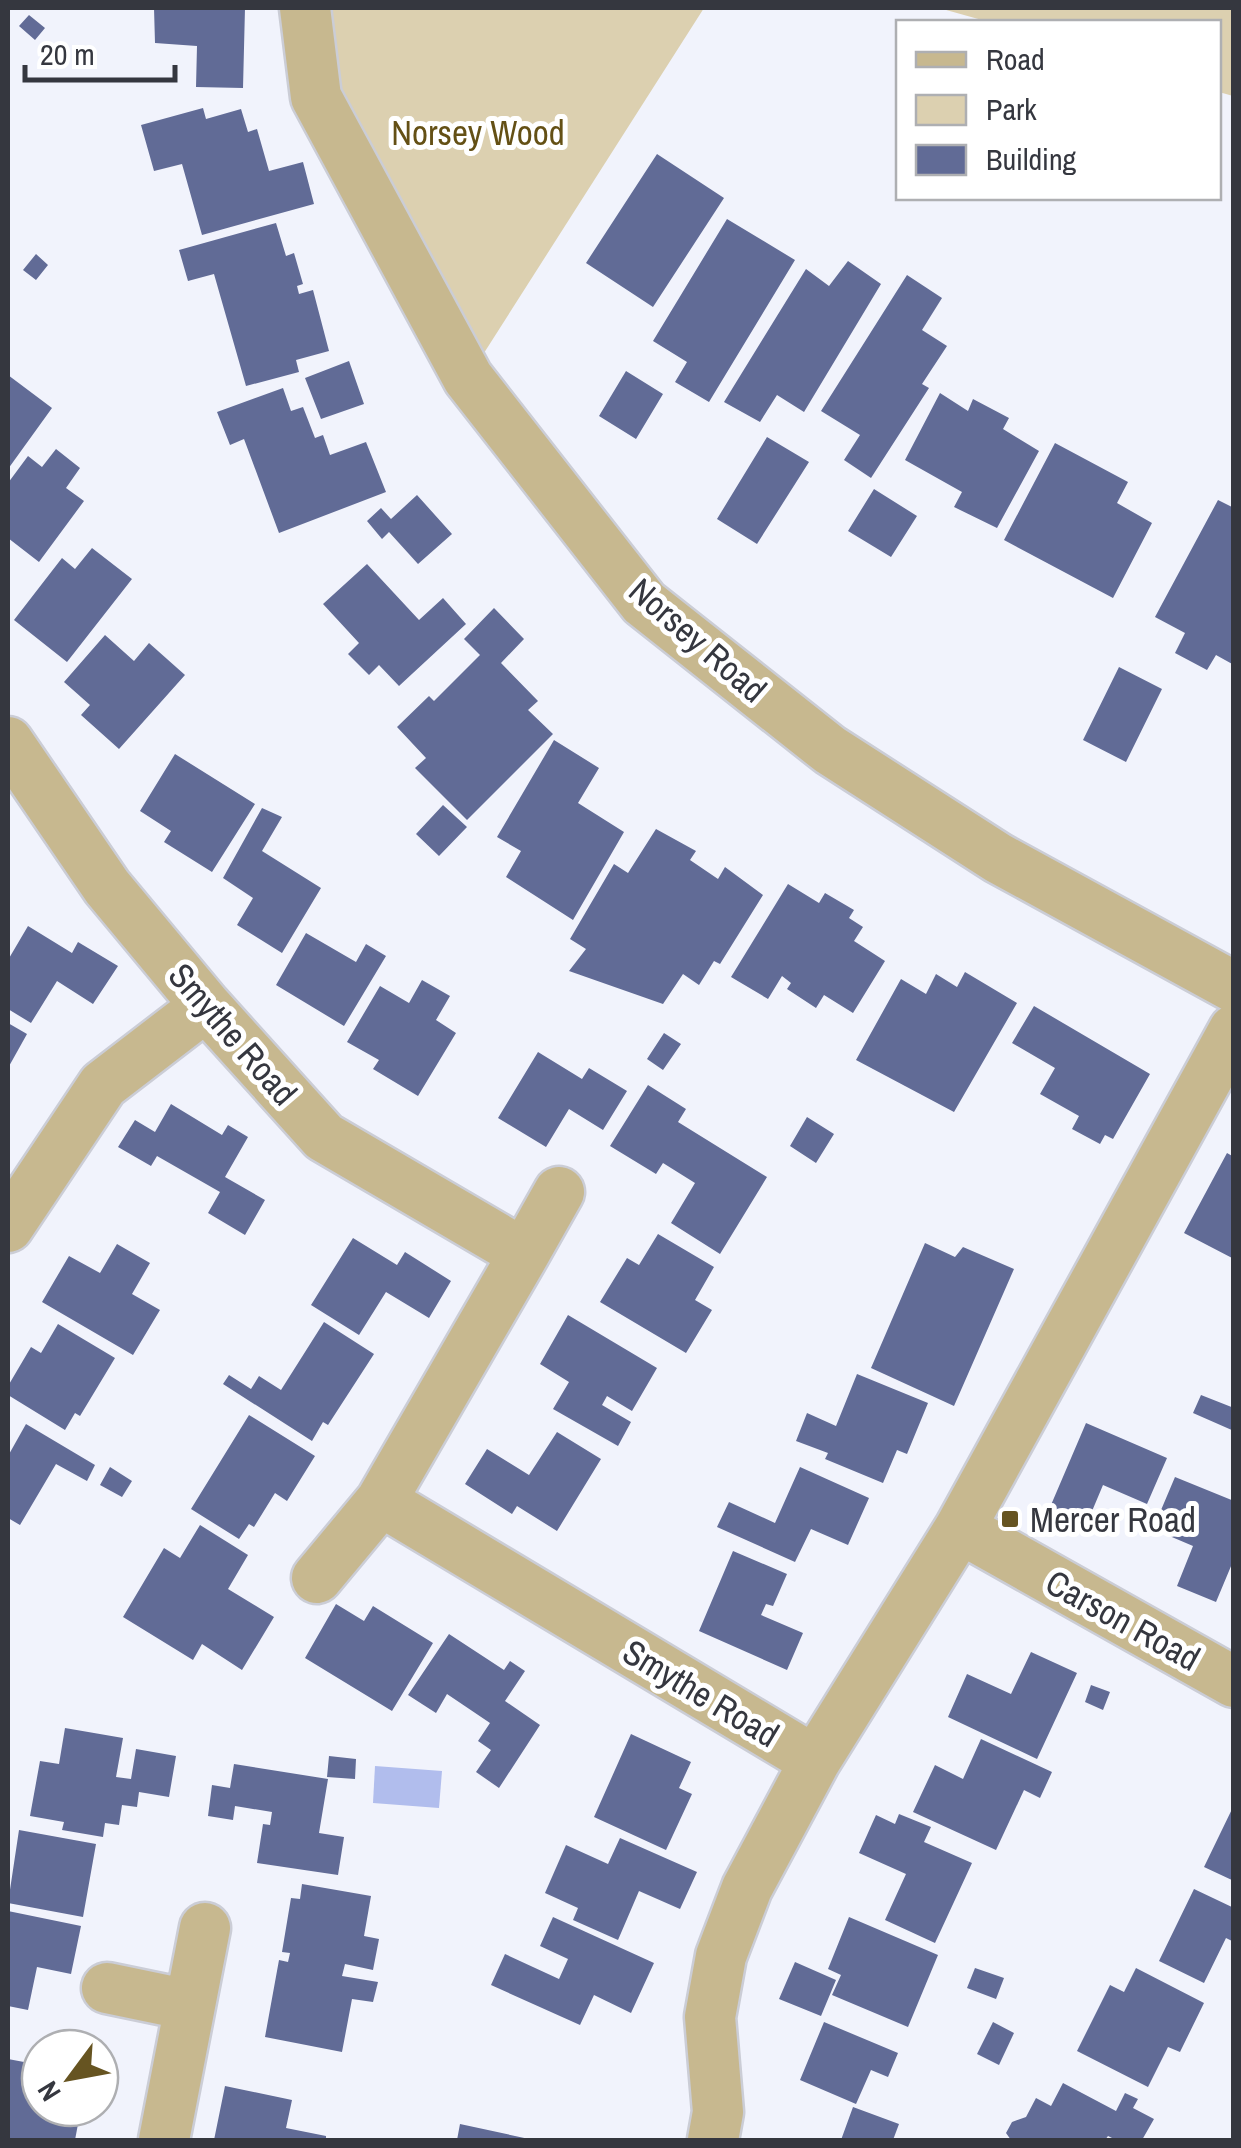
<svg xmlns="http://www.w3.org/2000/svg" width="1241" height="2148" font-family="'Archivo Narrow',sans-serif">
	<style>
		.green { fill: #dcd0b0 }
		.water { fill: #b1bded }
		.building { fill: #616b96 }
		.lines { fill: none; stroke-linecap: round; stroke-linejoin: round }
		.minor-casing { stroke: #cbcdd6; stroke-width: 55 }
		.minor { stroke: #c7b88f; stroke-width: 50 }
		.poi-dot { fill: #665421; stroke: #fff; stroke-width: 4 }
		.labels { text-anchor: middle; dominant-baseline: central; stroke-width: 10; stroke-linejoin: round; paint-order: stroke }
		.park-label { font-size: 35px; fill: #645015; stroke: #fff }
		.street-label { font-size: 35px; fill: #35373f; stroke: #fff }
		.poi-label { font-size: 35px; fill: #35373f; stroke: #fff; text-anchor: start }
	</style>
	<rect width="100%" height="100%" fill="#f1f3fc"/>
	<path class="green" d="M305,8H704L468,378L316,97Z
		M939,8H1233V96L1219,92L1218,22H989Z"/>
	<path class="water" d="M375,1766L442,1771L439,1808L373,1803Z"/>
	<path class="building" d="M154,8H245L243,88L196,87L197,46L155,43Z
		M29,15L45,28L35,40L19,26Z
		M203,108L206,119L241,109L248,132L257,129L269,171L303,162L314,204L202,235L182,164L154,171L141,125Z
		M657,154L724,198L653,307L586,263Z
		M727,219L795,260L709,402L675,382L687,362L653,341Z
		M276,223L286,256L294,253L303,284L297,286L299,294L313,290L329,351L296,360L299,372L246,386L214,274L188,281L179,250Z
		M36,254L48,265L36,280L23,270Z
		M848,261L881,284L804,412L777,395L760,422L724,402L806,269L829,286Z
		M907,275L942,298L922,330L947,346L922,384L929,388L871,478L844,460L860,435L821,411Z
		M349,361L364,404L321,419L305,378Z
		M626,371L663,394L636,439L599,416Z
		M8,375L52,408L8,469Z
		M283,388L291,411L303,407L315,438L323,435L330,455L366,442L386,492L279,533L244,439L230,445L217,412Z
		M940,393L968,411L973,399L1009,418L1003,429L1039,451L997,528L954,507L962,492L905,460Z
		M767,437L809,462L757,544L717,519Z
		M1055,443L1128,482L1117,503L1152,523L1113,598L1004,540Z
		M56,449L80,468L66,488L84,501L39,562L8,538V483L28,456L42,467Z
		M874,489L917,516L891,557L848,531Z
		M417,495L452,534L418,564L389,532L382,539L367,521L381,508L391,519Z
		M1218,500L1234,508V665L1216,655L1207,670L1175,653L1185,633L1155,617Z
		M92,548L132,579L67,662L14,620L62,558L75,569Z
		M367,564L419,620L443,598L466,624L399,686L379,665L369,675L348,654L359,643L323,604Z
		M494,608L524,639L501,663L538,701L528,710L553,734L467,820L415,768L426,758L397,727L429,696L434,701L480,655L464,639Z
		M105,635L134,661L149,643L185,675L119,749L81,715L90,705L64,682Z
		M1119,667L1162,689L1126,762L1083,740Z
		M554,740L599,768L578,803L624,832L573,920L506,877L521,851L497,837Z
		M175,754L255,804L212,872L164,842L171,831L140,811Z
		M443,805L467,827L439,856L416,834Z
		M262,808L282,817L262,851L321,888L282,953L237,925L253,898L223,878Z
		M656,829L696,851L690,860L718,879L725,867L763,895L720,964L714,961L699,985L683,974L663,1004L569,971L586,949L570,939L614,864L628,873Z
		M788,884L819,903L825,893L854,910L849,918L863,927L854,941L885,961L853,1013L824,995L816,1008L787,989L791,983L782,976L768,999L731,977Z
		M28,926L72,953L78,942L118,966L93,1004L57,981L31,1023L8,1009V960Z
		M306,933L356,962L366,944L386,956L344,1026L276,985Z
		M965,972L1017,1003L954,1112L856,1060L901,979L926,994L936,974L957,987Z
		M422,980L450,996L436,1020L456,1033L418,1096L373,1069L379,1060L347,1042L380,986L409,1003Z
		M1034,1006L1150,1074L1113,1139L1105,1135L1100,1144L1072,1129L1079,1116L1040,1094L1055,1068L1012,1043Z
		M8,1023L27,1034L8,1068Z
		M664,1033L681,1044L663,1070L647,1059Z
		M538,1052L582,1079L589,1068L627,1091L603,1130L569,1109L546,1147L498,1118Z
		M648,1085L686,1109L678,1122L767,1177L720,1254L671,1223L695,1183L663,1163L656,1174L610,1146Z
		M171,1104L222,1135L228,1125L248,1137L225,1177L265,1200L245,1235L208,1213L220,1192L157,1156L151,1166L118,1147L135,1120L155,1132Z
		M807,1117L834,1134L816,1163L790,1146Z
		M1227,1153L1234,1157V1259L1184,1233Z
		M658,1234L714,1267L695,1300L712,1310L686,1353L600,1302L627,1258L639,1265Z
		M353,1238L397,1265L405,1252L451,1281L429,1318L386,1292L359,1335L311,1305Z
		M925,1243L955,1257L963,1247L1014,1269L954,1406L871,1368Z
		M117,1244L150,1263L132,1294L160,1310L133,1355L42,1302L69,1256L100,1273Z
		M568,1315L657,1368L632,1411L607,1396L602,1405L631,1422L618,1446L553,1409L569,1382L540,1364Z
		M324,1322L374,1354L328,1425L323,1422L312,1441L223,1384L229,1375L251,1389L259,1376L281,1390Z
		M58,1324L115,1358L80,1416L75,1413L65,1430L8,1395V1386L31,1347L41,1353Z
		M857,1374L928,1403L907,1454L897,1450L883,1483L825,1459L828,1453L796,1441L807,1413L836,1426Z
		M1201,1395L1234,1408V1431L1193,1413Z
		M249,1415L315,1456L287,1501L275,1493L254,1527L249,1524L239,1539L191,1509Z
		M1086,1423L1167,1458L1147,1504L1103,1485L1082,1535L1045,1519Z
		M26,1424L95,1465L87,1481L56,1464L20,1525L8,1518V1456Z
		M557,1432L601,1459L557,1531L517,1506L512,1514L465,1484L487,1449L529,1475Z
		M110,1467L132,1481L122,1497L100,1485Z
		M800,1467L869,1498L848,1545L811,1529L795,1562L717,1527L729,1502L775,1523Z
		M1175,1477L1234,1501V1559L1216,1602L1177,1586L1193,1546L1153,1529Z
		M200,1525L248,1555L228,1589L274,1617L242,1670L202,1644L193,1660L123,1617L164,1548L180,1558Z
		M733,1551L787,1574L773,1606L766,1604L761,1615L803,1633L787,1670L699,1631Z
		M336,1604L364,1621L373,1606L433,1643L392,1711L305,1658Z
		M449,1634L504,1670L510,1661L525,1671L505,1701L540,1725L499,1788L476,1772L491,1750L478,1741L490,1723L447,1694L436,1713L408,1695Z
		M1031,1652L1077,1673L1037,1759L948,1717L967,1674L1011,1694Z
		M1091,1685L1110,1692L1103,1710L1085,1702Z
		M65,1728L123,1738L116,1777L131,1779L136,1749L176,1756L169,1797L139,1792L137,1807L122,1805L119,1825L105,1823L103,1837L62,1830L64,1822L30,1816L40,1761L59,1764Z
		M631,1734L691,1762L679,1788L692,1794L666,1850L594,1817Z
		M981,1739L1052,1772L1040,1798L1024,1790L996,1850L913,1812L935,1765L963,1779Z
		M329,1756L356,1759L355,1779L327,1777Z
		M234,1764L328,1779L319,1833L344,1837L338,1875L257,1863L263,1824L270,1825L272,1812L235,1806L233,1820L208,1816L212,1785L230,1788Z
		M1234,1805V1881L1204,1867Z
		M899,1814L931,1827L924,1842L972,1863L935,1943L885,1920L906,1874L859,1853L876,1815L895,1824Z
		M19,1830L96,1844L83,1917L8,1903Z
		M620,1838L697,1872L680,1909L639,1891L618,1940L573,1920L578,1908L545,1893L566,1845L608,1864Z
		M302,1884L371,1896L364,1936L379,1939L373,1970L345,1964L342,1976L378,1982L373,2002L352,1999L342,2052L265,2037L279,1960L288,1962L290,1953L282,1952L291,1898L300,1899Z
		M1194,1889L1234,1908V1942L1226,1938L1204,1983L1159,1961Z
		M8,1911L81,1926L71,1974L37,1967L28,2010L8,2006Z
		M553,1917L654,1963L631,2013L594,1995L580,2025L491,1985L505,1954L559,1979L568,1959L540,1946Z
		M849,1917L938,1955L908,2027L832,1995L841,1975L828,1969Z
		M795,1962L836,1980L821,2016L779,1999Z
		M975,1968L1004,1978L996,1999L967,1988Z
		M1136,1968L1204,2003L1180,2052L1168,2047L1148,2087L1077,2051L1110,1985L1124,1992Z
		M824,2022L898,2053L888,2077L871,2070L856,2104L800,2080Z
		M993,2022L1014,2033L999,2065L977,2054Z
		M8,2059L40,2065V2108H81L75,2140H8Z
		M1063,2083L1116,2111L1125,2093L1138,2099L1133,2108L1154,2119L1142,2140H1116L1108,2136L1105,2140H1011L1006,2133L1012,2122L1026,2117L1036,2098L1051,2106Z
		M225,2086L292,2100L286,2128L326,2136V2140H214Z
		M853,2107L899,2124L893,2140H841Z
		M460,2124L529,2139V2140H457Z"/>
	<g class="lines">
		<defs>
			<path id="minor" d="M305,8L316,97L468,378L644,603L830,750L998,858L1234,987
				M8,742L107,887L206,1006L324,1137L524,1254L381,1501L815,1761
				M8,1227L103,1085L206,1006
				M524,1254L559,1192
				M960,1528L1234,1682
				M317,1578L381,1501
				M107,1988L189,2005
				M164,2140L205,1928
				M713,2140L718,2112L710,2017L721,1956L747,1888L815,1761L960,1528L1234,1030"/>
		</defs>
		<use href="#minor" class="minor-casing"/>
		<use href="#minor" class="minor"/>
	</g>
	<rect class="poi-dot" x="1000" y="1509" width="20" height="20" rx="5"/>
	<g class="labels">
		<g class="park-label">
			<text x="478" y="132">Norsey Wood</text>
		</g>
		<g class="street-label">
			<text transform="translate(698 640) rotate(41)">Norsey Road</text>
			<text transform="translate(233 1034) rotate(49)">Smythe Road</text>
			<text transform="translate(1123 1620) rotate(29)">Carson Road</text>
			<text transform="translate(701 1693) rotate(31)">Smythe Road</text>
		</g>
		<g class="poi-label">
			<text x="1030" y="1519">Mercer Road</text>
		</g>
	</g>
	<rect width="1241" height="2148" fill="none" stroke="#35373f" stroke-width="20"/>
	<rect x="896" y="20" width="325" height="180" fill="#ffffff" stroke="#aeafb2" stroke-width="2.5"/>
	<rect x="916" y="52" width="50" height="15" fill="#c7b88f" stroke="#aeafb2" stroke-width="2.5"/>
	<text x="986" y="70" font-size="30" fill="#35373f">Road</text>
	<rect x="916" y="95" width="50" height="30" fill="#dcd0b0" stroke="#aeafb2" stroke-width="2.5"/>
	<text x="986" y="120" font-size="30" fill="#35373f">Park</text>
	<rect x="916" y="145" width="50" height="30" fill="#616b96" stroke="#aeafb2" stroke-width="2.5"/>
	<text x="986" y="170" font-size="30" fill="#35373f">Building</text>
	<g transform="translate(70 2078) rotate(238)"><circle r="48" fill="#ffffff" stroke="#aeafb2" stroke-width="2.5"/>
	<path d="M0-8L18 38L0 25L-18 38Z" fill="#665421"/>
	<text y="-15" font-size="28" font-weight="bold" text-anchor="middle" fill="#35373f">N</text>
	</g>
	<path d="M25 65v15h150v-15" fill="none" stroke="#35373f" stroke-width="5"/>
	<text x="40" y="65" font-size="30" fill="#35373f" stroke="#ffffff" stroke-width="8" paint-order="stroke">20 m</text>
</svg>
